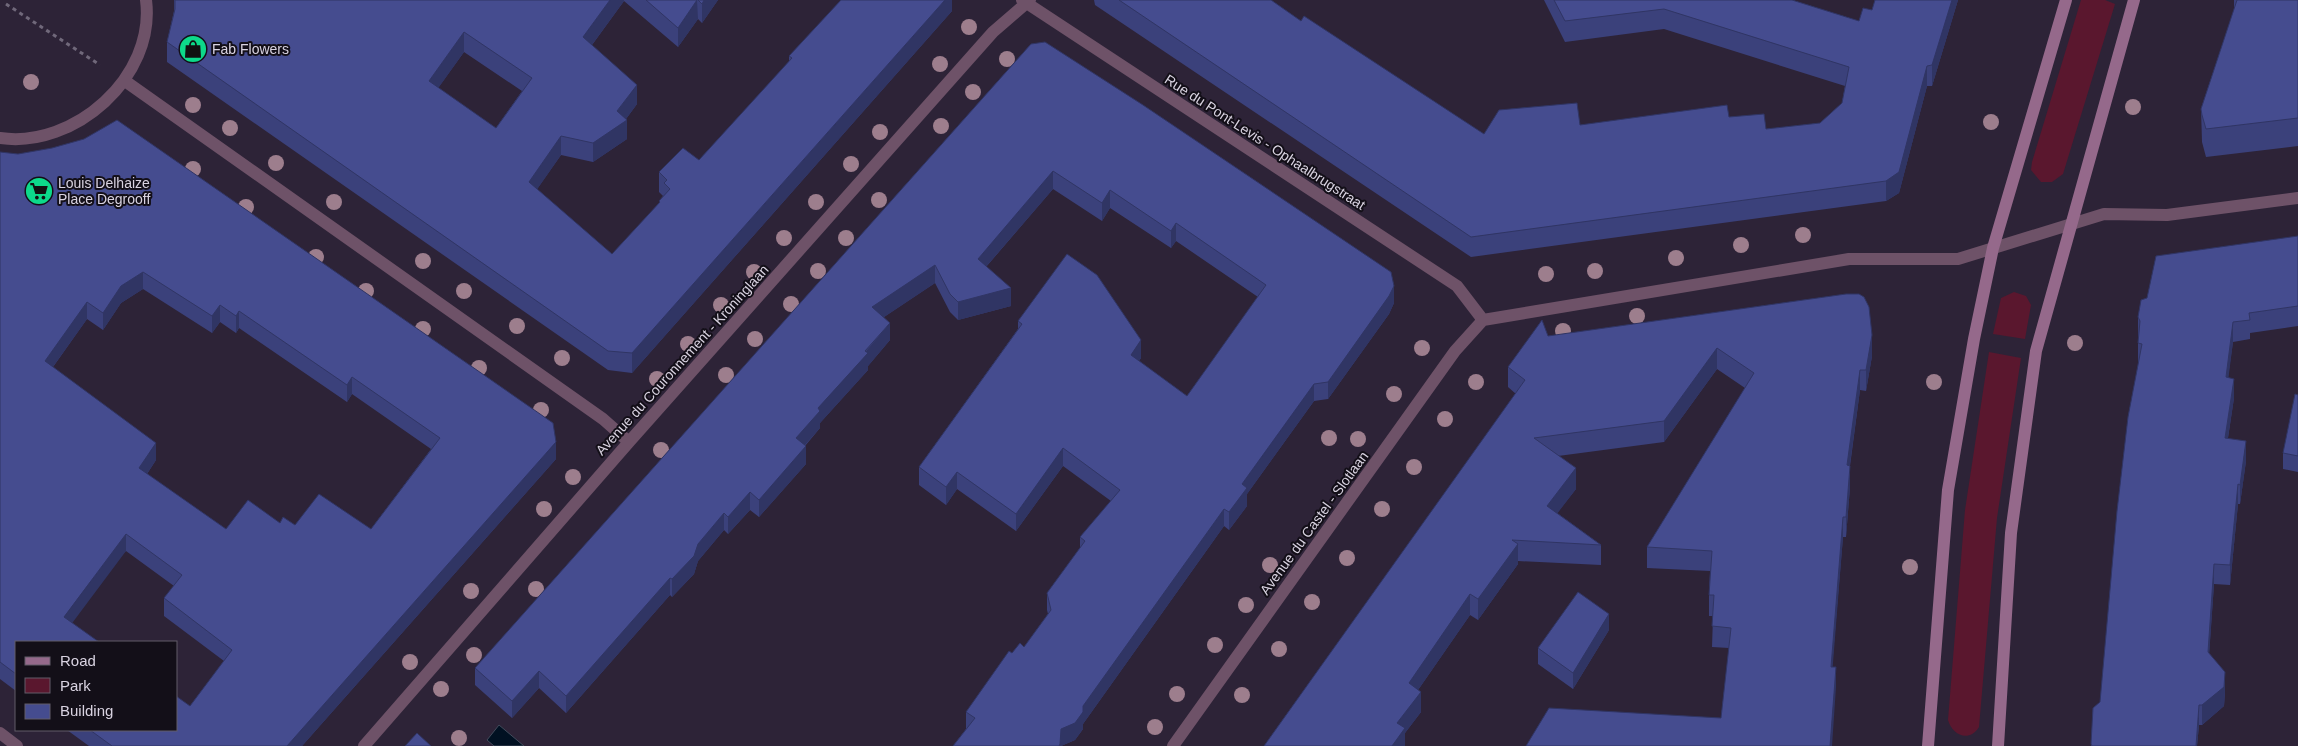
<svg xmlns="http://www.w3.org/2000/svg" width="2298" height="746" font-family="Helvetica,sans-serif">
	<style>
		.green { fill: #5a172e }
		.water { fill: #011122; stroke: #424b5b }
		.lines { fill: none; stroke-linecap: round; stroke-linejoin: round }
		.path { stroke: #70687a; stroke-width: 3; stroke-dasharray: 4 4; stroke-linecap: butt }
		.street { stroke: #6e5268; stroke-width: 12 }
		.secondary { stroke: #95698b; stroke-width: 12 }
		.tree { fill: #9d7e8d }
		.wall { fill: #3b417b; fill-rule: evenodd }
		.shaded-wall { fill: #303564 }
		.building { fill: #454c8f; stroke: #303564; fill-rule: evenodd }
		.labels { text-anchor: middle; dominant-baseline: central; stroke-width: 4; stroke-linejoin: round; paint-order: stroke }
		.poi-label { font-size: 14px; fill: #d9d3e1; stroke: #130f18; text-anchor: start }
		.street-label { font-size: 14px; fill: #d9d3e1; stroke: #130f18 }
	</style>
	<rect width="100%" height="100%" fill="#2d2337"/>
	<path class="green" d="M2081,0H2105L2115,4L2063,174L2052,182H2041L2031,170L2032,162Z
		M2014,292L2026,296L2031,305L2025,339L1993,334L2001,298Z
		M1989,352L2021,358L1997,518L1979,727C1969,743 1952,735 1948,720L1965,510Z"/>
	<path class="water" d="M499,725L524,746H494L487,740Z"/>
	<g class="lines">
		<path class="path" d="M6,4L100,65"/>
		<path class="street" d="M1022,0L1457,286L1483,320
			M125,81L603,419L629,442
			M0,138C74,149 156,77 146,0
			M1483,320L1849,259H1958L2104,214L2167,215L2298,198
			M0,733L17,746
			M364,746L629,442L993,32L1030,0
			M1173,746L1455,351L1483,320"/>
		<path class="secondary" d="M1928,746L1948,490L1974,339L1993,248L2066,0
			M1998,746L2011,533L2036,351L2134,0"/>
	</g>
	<g class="tree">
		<circle cx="969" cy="27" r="8"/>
		<circle cx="1007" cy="59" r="8"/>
		<circle cx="940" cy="64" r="8"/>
		<circle cx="31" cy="82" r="8"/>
		<circle cx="973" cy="92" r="8"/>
		<circle cx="193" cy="105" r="8"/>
		<circle cx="2133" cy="107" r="8"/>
		<circle cx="1991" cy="122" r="8"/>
		<circle cx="941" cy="126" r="8"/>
		<circle cx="230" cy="128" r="8"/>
		<circle cx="880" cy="132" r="8"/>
		<circle cx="276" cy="163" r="8"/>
		<circle cx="851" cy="164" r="8"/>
		<circle cx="193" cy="169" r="8"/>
		<circle cx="879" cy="200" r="8"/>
		<circle cx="334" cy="202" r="8"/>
		<circle cx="816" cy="202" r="8"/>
		<circle cx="246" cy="207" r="8"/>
		<circle cx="1803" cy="235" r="8"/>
		<circle cx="784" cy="238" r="8"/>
		<circle cx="846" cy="238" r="8"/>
		<circle cx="1741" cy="245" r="8"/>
		<circle cx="316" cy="257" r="8"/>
		<circle cx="1676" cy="258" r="8"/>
		<circle cx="423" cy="261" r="8"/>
		<circle cx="818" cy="271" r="8"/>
		<circle cx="1595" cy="271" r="8"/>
		<circle cx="754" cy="272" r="8"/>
		<circle cx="1546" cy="274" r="8"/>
		<circle cx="366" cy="291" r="8"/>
		<circle cx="464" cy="291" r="8"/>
		<circle cx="791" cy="304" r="8"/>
		<circle cx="721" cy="305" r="8"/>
		<circle cx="1637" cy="316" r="8"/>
		<circle cx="517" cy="326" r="8"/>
		<circle cx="423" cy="329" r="8"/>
		<circle cx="1563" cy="331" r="8"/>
		<circle cx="755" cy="339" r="8"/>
		<circle cx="2075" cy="343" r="8"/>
		<circle cx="688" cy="344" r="8"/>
		<circle cx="1422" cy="348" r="8"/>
		<circle cx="562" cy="358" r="8"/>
		<circle cx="479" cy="368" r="8"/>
		<circle cx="726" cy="375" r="8"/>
		<circle cx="657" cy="379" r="8"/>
		<circle cx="1476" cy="382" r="8"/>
		<circle cx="1934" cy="382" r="8"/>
		<circle cx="1394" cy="394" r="8"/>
		<circle cx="541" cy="410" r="8"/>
		<circle cx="1445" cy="419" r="8"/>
		<circle cx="1329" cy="438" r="8"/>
		<circle cx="1358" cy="439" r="8"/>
		<circle cx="661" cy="450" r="8"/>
		<circle cx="1414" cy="467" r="8"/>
		<circle cx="573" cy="477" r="8"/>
		<circle cx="544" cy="509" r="8"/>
		<circle cx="1382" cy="509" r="8"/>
		<circle cx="1347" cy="558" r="8"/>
		<circle cx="1270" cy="565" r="8"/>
		<circle cx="1910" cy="567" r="8"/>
		<circle cx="536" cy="589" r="8"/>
		<circle cx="471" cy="591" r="8"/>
		<circle cx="1312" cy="602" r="8"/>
		<circle cx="1246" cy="605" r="8"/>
		<circle cx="1215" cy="645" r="8"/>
		<circle cx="1279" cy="649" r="8"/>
		<circle cx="474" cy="655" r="8"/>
		<circle cx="410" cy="662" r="8"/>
		<circle cx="441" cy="689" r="8"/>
		<circle cx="1177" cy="694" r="8"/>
		<circle cx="1242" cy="695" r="8"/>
		<circle cx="1155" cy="727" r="8"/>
		<circle cx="459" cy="738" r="8"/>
	</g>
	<path class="wall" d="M174,0H718L702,23L698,19L678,47L624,1L592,45L637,104L626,119L627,139L593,162L561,155L537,189L612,254L659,204V201L663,196L659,192V172L699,160L789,62V56L952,0V11L632,373L608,370L167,62V42L174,11ZM464,52L522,91L496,128L438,88Z
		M1094,0H1271L1301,21L1484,134L1580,125L1729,117L1766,129L1820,123L1842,103L1845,86L1664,29L1565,42L1544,0H1792L1859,21L1872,10L1875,0H1958L1932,86H1927L1899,193L1886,201L1471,257L1095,5Z
		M2234,0H2298V146L2206,157L2202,142L2201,109L2234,10Z
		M1031,44L1394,303L1389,314L1328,399L1314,401L1247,494V506L1229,530L1224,526L1083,724V729L1075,740L1061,746H953L966,729V712L1012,653L1024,647L1048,614L1047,610V593L1080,548V537L1111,501L1063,466L1016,531L957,489L946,505L919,485V467L1018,329V321L1141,358L1139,361L1187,396L1258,297L1176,241L1171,248L1110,208L1102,221L1053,189L986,267L1011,306L958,320L950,312L935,283L884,317L890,340L868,366V370L820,423V428L805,446L806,464L759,517L750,510L728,534L724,530L698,561L694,574L672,597L670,595L566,713L539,688L512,718L475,685V668Z
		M0,152L556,459L302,746H89L67,730H176L190,706L224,661L164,616V598L174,586L126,551L16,642V691L0,679ZM143,289L212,333L220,322L236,333L239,328L347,402L352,394L431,449L371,529L295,525L280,523L226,529L147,474L156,460L53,367L87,319L103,330L121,303Z
		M2298,236V326L2250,333V339L2233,342L2228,377L2234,398L2228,438L2246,461L2240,504H2238L2230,585L2214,584L2209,654L2225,692L2224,706L2202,725H2199L2197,746H2091L2093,708L2100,702L2139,363L2138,362V317L2147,298Z
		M1548,336L1872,356L1866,391L1860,390L1850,466V487L1846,537H1843L1832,667L1836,687L1721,718L1729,648L1712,647L1713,616H1709V595L1710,571L1647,568V547L1745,388L1717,369L1664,442L1558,456L1576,489L1557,513L1601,545V565L1518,561V564L1478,620L1470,615L1418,690L1421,712L1405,733V746H1264L1516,394L1508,387V367Z
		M2298,395V472L2283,469V453Z
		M1609,630L1573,689L1538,664V648Z"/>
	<path class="shaded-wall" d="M610,0H624V1L583,57V37Z
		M697,0L698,19L678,47V28Z
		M704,0H718L702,23V4Z
		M945,0H952V11L632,373V353Z
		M1952,0H1958L1932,86V65Z
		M464,32V52L429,101V81Z
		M1927,66V86L1899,193L1886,201V181Z
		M637,85V104L623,123L627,120V139L593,162V143Z
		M561,136V155L529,201V182Z
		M1053,171V189L978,276V259Z
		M1110,190V208L1102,221V203Z
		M1176,223V241L1171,248V231Z
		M935,265V283L872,325V307Z
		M143,272V289L121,303L103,330V313L121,286Z
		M1394,286V303L1389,314L1328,399V382Z
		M1011,288V306L958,320V302Z
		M87,302V319L45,378V361Z
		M220,305V322L212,333V316Z
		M239,311V328L236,333V316Z
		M2233,322V342L2226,397V377Z
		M890,323V340L868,366V370L820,423V428L796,455V438L818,408Z
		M1872,335V356L1866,391V370Z
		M1141,340V358L1131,372V355Z
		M1717,348V369L1664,442V421Z
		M1860,370V390L1847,486V465Z
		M352,377V394L347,402V385Z
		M2234,379V398L2225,457V438Z
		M1314,384V401L1247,494V506L1229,530V512L1242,484Z
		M2246,441V461L2240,504V485Z
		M556,442V459L302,746H287Z
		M156,443V460L139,486V468Z
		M806,446V464L759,517V500Z
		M1063,448V466L1016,531V514Z
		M1850,466V487L1846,537V517Z
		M1576,468V489L1547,527V506Z
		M957,472V489L946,505V487Z
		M2238,484V504L2230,585V565Z
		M750,492V510L728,534V517Z
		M1224,509V526L1083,724V729L1075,740L1061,746H1059L1061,729L1083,706Z
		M724,513V530L698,561L694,574L672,597V579L698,544Z
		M1843,517V537L1831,688V667Z
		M126,534V551L64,634V617Z
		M1518,544V564L1478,620V599Z
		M2214,564V584L2208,672V652Z
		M670,578V595L566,713V696Z
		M1470,594V615L1409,703V683Z
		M1609,614V630L1573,689V673Z
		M1836,667V687L1832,746H1830Z
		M539,671V688L512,718V701Z
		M2225,672V692L2224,706L2202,725V705Z
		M1421,692V712L1405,733V746H1392L1397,723Z
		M2199,705V725L2197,746H2196Z"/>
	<path class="building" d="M175,0H610L583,37L637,85L617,111L627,120L593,143L561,136L529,182L612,254L660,202L659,201L670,189L664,183L667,180L659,172L683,148L699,160L792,58L789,56L841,0H945L632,353L608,351L167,42L175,9ZM464,32L532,78L496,128L429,81Z
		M646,0H697L678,28Z
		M698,0H704L702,4Z
		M1119,0H1271L1301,21L1304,16L1484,134L1499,110L1577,103L1580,125L1727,105L1729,117L1764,114L1766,129L1820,123L1842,103L1849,67L1664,9L1565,21L1554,0H1792L1859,21L1863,8L1872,10L1875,0H1952L1932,65L1927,66L1899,172L1886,181L1471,237Z
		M2237,0H2298V118L2206,129L2202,115L2201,109Z
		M1045,42L1143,105L1391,272L1394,286L1389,296L1328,382L1314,384L1242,484L1247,488L1229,512L1224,509L1083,706V712L1075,723L1061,729L1060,744L1059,746H953L975,718L966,712L1009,651L1012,653L1020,643L1024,647L1051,610L1047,593L1085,541L1080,537L1120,490L1063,448L1016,514L957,472L946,487L919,467L1022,324L1018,321L1067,254L1097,275L1141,340L1131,355L1187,396L1266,285L1176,223L1171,231L1110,190L1102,203L1053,171L978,259L1011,288L958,302L950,294L935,265L872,307L890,323L865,351L868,353L818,408L820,411L796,438L806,446L759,500L750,492L728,517L724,513L698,544L694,556L672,579L670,578L566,696L539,671L512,701L475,668L1031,44Z
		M117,120L553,423L556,442L287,746H112L90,730H176V696L190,706L232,650L164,598L182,575L126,534L64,617L99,642H16V674L0,662V152L18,154L52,148L84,139ZM143,272L212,316L220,305L236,316L239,311L347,385L352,377L440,438L371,529L319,494L295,525L283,517L280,523L248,500L226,529L139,468L156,443L45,361L87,302L103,313L121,286Z
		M2298,236V306L2249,313L2250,320L2233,322L2226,377L2234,379L2225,438L2246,441L2240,485L2238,484L2230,565L2214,564L2208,652L2225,672L2224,687L2202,705H2199L2196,746H2092L2091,744L2093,708L2100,702L2117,511L2128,417L2142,344L2138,343L2140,321L2138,317L2141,300L2147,298L2156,256Z
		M1846,294H1859L1864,297L1869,307L1872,335L1866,370H1860L1847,465L1850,466L1846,517H1843L1831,667H1836L1830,746H1526L1549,708L1721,718L1731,628L1712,626L1714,595H1709L1712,551L1647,547L1754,373L1717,348L1664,421L1534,438L1576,468L1547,506L1601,545L1512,540L1518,544L1478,599L1470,594L1409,683L1421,692L1397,723L1405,728L1392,746H1264L1525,380L1508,367L1542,320L1548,336Z
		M2295,394L2298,395V456L2283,453Z
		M1578,592L1609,614L1573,673L1538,648Z
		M417,733L431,746H405Z"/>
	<defs>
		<symbol id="shop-disc" viewBox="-11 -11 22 22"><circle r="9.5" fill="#0dd98a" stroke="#130f18"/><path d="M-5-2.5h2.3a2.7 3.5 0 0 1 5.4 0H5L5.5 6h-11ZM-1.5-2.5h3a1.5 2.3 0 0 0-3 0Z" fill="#111"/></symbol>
		<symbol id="supermarket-disc" viewBox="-11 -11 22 22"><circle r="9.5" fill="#0dd98a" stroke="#130f18"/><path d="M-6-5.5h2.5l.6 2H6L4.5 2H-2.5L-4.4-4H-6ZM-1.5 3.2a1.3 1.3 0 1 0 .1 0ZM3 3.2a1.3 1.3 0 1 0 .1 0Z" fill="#111"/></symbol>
	</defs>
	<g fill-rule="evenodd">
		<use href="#shop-disc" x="177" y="33" width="32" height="32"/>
		<use href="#supermarket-disc" x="23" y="175" width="32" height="32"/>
	</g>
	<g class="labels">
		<g class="poi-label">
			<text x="212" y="49">Fab Flowers</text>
			<text x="58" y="183">Louis Delhaize<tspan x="58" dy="16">Place Degrooff</tspan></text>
		</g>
		<g class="street-label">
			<text transform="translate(1265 142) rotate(33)">Rue du Pont-Levis - Ophaalbrugstraat</text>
			<text transform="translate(682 360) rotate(-48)">Avenue du Couronnement - Kroninglaan</text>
			<text transform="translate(1314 523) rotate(-54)">Avenue du Castel - Slotlaan</text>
		</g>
	</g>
	<rect x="15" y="641" width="162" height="90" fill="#130f18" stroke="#625d68"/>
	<rect x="25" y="657" width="25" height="8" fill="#95698b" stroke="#625d68"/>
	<text x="60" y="666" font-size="15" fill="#d9d3e1">Road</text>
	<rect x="25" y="678" width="25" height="15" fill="#5a172e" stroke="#625d68"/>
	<text x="60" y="691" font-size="15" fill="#d9d3e1">Park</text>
	<rect x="25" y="704" width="25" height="15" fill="#454c8f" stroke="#625d68"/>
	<text x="60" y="716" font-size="15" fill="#d9d3e1">Building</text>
</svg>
